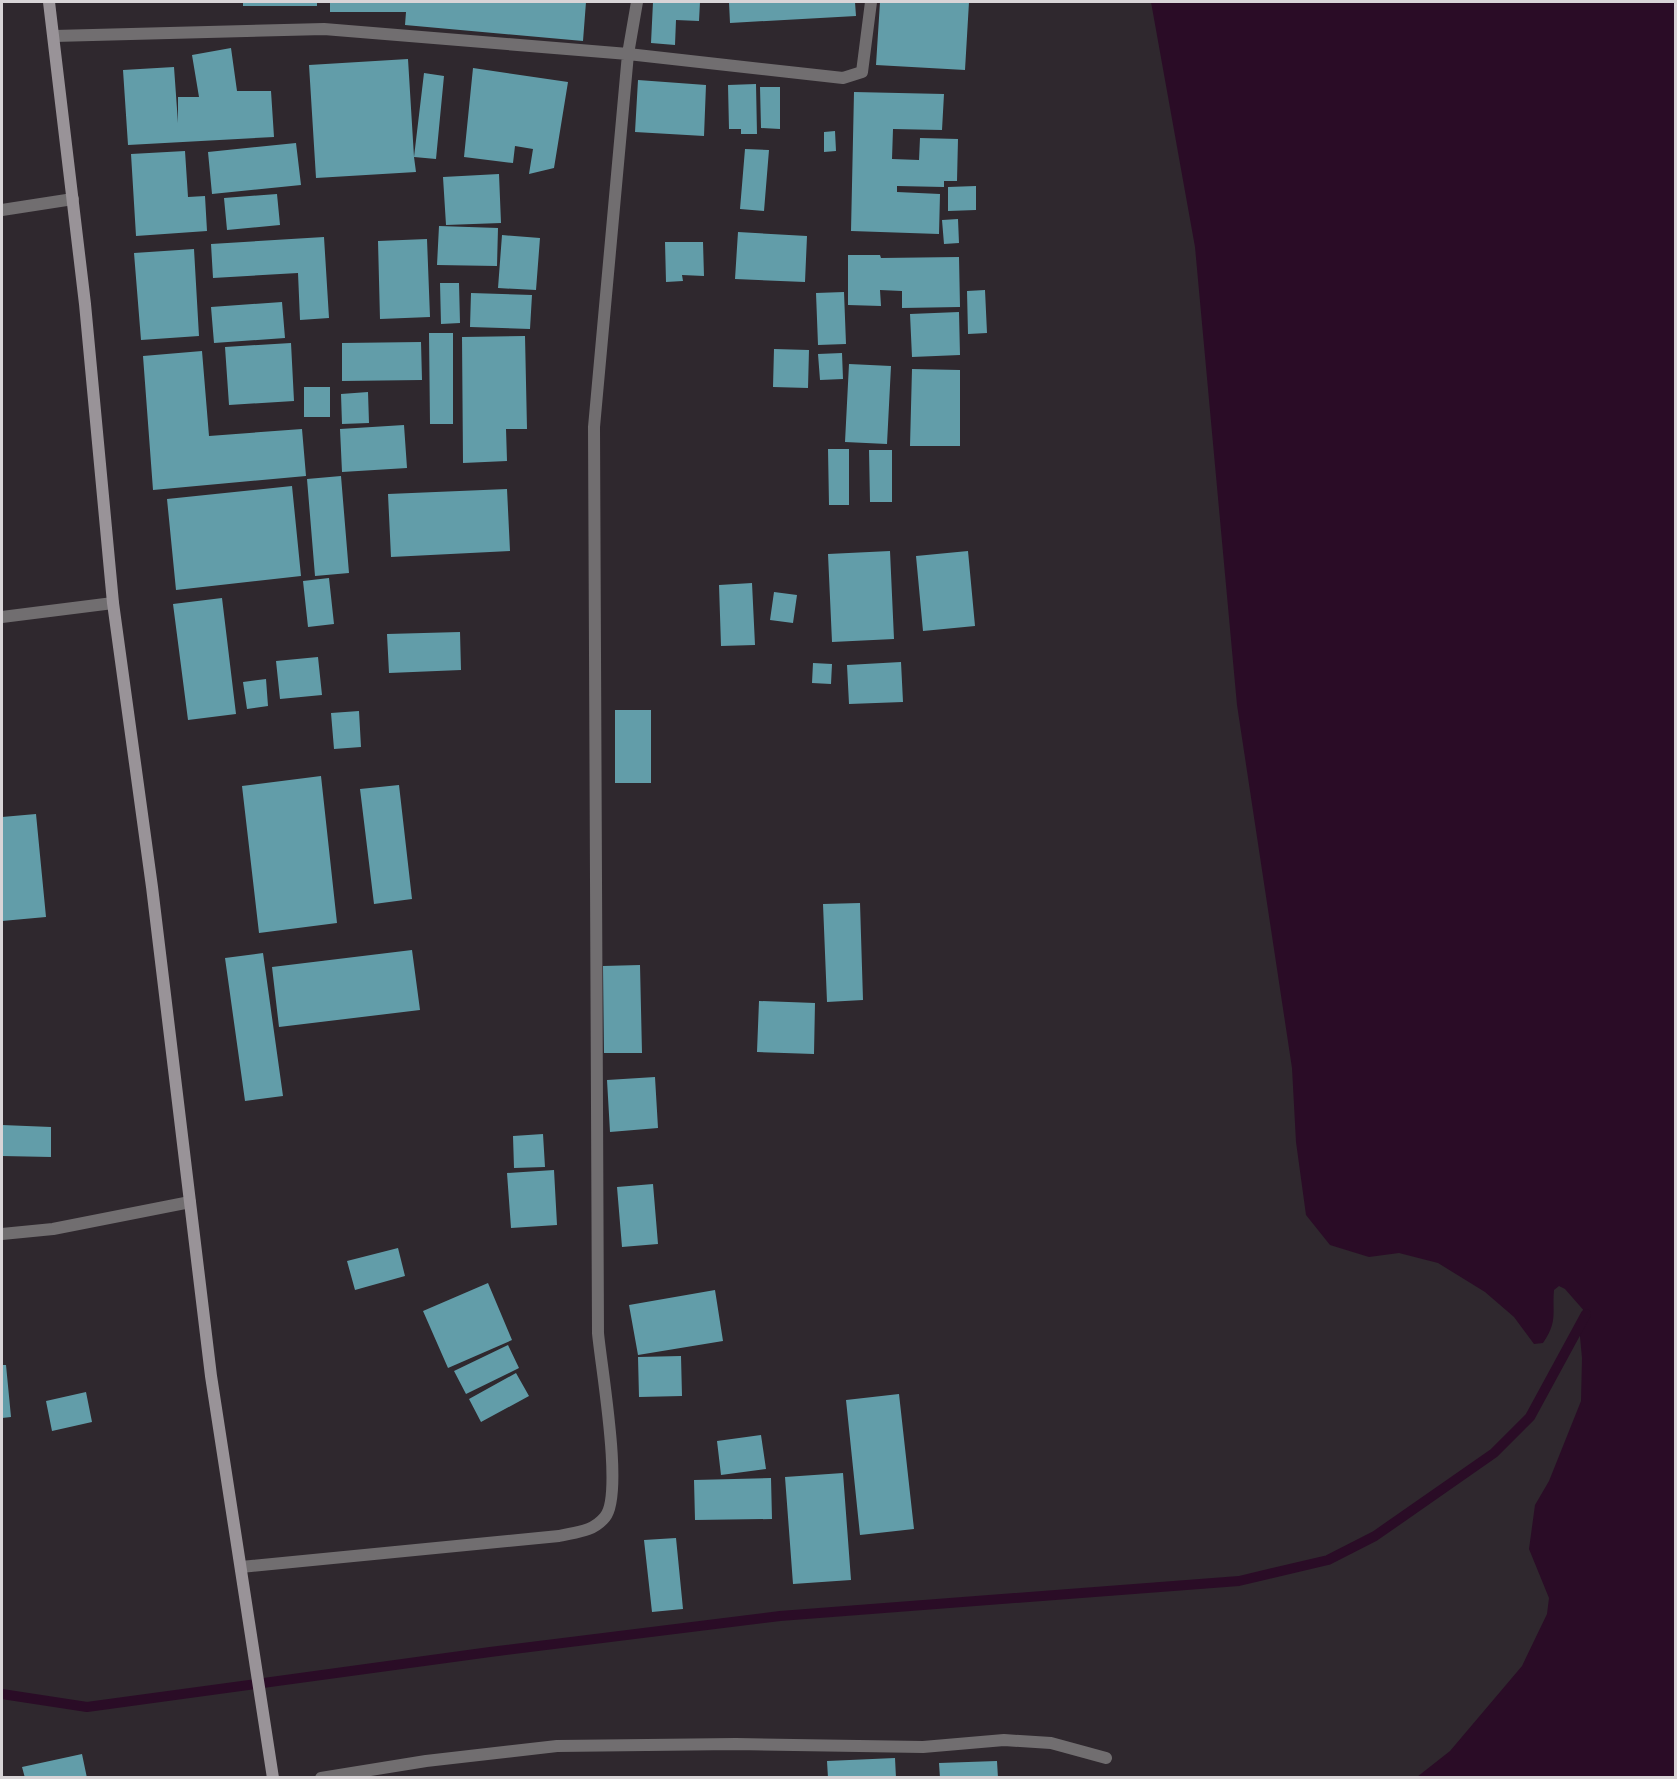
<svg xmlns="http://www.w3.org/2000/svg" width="1677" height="1779" font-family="'Zilla Slab',serif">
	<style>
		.water { fill: #2a0c26 }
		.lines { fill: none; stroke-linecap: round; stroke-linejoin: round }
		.stream { stroke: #2a0c26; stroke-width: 10 }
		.building { fill: #629da9 }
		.lane { stroke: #716e70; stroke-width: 12 }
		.street { stroke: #716e70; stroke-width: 12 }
		.secondary { stroke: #999398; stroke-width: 12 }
	</style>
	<rect width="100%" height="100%" fill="#2f282e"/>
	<path class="water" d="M1151,2H1675V1777H1417L1450,1751L1522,1666L1547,1614L1549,1598L1529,1549L1535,1505L1549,1481L1581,1401L1582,1358L1579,1326L1586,1313L1565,1289L1559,1286L1554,1290C1552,1314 1558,1321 1543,1343L1534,1344L1514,1317L1485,1292L1438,1263L1399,1253L1369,1257L1330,1245L1306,1215L1296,1142L1292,1068L1237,705L1195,247Z"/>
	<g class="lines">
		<path class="stream" d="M2,1694L87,1707L490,1652L780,1616L1239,1581L1328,1560L1375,1536L1494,1453L1530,1417L1586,1314"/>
	</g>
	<path class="building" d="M243,2H317V6H243Z
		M330,2H586L583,41L405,25L406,12H330Z
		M653,2H700L699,21L676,20L675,45L651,43Z
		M729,2H855L856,16L730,23Z
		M880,2H969L965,70L876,65Z
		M231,48L237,91H271L274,137L128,145L123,70L174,67L178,123V97H199L192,55Z
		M408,59L414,157L424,73L444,76L436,159L414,157L416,172L316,178L309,65Z
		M473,68L568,82L554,168L529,174L533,149L515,146L513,163L464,157Z
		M638,80L706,85L704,136L635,132Z
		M756,84L757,134H741V129H729L728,85Z
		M760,87H780V129L761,128Z
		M854,92L944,94L942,130L893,129L892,159L919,160L920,138L958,139L957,181H944V187L897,186V192L940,194L939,234L851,231Z
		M835,131L836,151L824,152V132Z
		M296,143L301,185L212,194L208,152Z
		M745,149L769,150L764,211L740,209Z
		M185,151L188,197L205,196L207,231L136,236L131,154Z
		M499,174L501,223L446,225L443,177Z
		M976,186V210L948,211V187Z
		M277,194L280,225L227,230L224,198Z
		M958,219L959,243L944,244L942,220Z
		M439,226L498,228L497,266L437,265Z
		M738,232L807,236L805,282L735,279Z
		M502,235L540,238L536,290L498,288Z
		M324,237L329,318L300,320L298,273L213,278L211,244Z
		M427,239L430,317L380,319L378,241Z
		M665,242H703L704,276L682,275L683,281L666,282Z
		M194,249L199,336L141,340L134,253Z
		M848,255H880L881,258L959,257L960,307L902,308V291L880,290L881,306L848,305Z
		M440,283H459L460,323L441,324Z
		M985,290L987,333L968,334L967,291Z
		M844,292L846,344L818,345L816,293Z
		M471,293L532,295L530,329L470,327Z
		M282,302L285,338L214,343L211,307Z
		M959,312L960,355L912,357L910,314Z
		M429,333H453V424H430Z
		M525,336L527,429H506L507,461L463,463L462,337Z
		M421,342L422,380L342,381V343Z
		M291,343L294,401L229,405L225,347Z
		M774,349L809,350L808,388L773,387Z
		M202,351L209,436L302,429L306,476L153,490L143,356Z
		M842,353L843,379L820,380L818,354Z
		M849,364L891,366L887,444L845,442Z
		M912,369L960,370V446H910Z
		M304,387H330V417H304Z
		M368,392L369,423L342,424L341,394Z
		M404,425L407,468L342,472L340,429Z
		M828,449H849V505H829Z
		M869,450H892V502H870Z
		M341,476L349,573L315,576L307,479Z
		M292,486L301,576L176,590L167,499Z
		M507,489L510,551L391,557L388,494Z
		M890,551L894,639L832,642L828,554Z
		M968,551L975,626L923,631L916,556Z
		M329,578L334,624L308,627L303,581Z
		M752,583L755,645L721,646L719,585Z
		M774,592L797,595L793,623L770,620Z
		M222,598L236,714L188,720L173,604Z
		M460,632L461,670L389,673L387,634Z
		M318,657L322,695L280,699L276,661Z
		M901,662L903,702L849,704L847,665Z
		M813,663L832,664L831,684L812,683Z
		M266,679L268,706L247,709L243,682Z
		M615,710H651V783H615Z
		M359,711L361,747L334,749L331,713Z
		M321,776L337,923L259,933L242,786Z
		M399,785L412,899L374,904L360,789Z
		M36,814L46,917L2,921V817Z
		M860,903L863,1000L827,1002L823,904Z
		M412,950L420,1010L279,1027L272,967Z
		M263,953L283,1096L245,1101L225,958Z
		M640,965L642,1053H604L603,966Z
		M759,1001L815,1003L814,1054L757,1052Z
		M655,1077L658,1128L610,1132L607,1080Z
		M2,1125L51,1127V1157L2,1156Z
		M543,1134L545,1167L514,1168L513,1136Z
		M554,1170L557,1225L511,1228L507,1173Z
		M653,1184L658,1244L622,1247L617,1187Z
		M398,1248L405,1276L355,1290L347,1261Z
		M488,1283L512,1340L448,1368L423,1311Z
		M715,1290L723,1341L638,1355L629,1305Z
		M508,1345L519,1368L466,1394L454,1371Z
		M681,1356L682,1396L639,1397L638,1357Z
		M2,1365H6L11,1417L2,1418Z
		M516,1373L529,1396L481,1422L469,1399Z
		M86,1392L92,1422L52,1431L46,1401Z
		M899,1394L914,1529L860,1535L846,1400Z
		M761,1435L766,1469L721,1475L717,1441Z
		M843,1473L851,1580L793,1584L785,1477Z
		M771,1478L772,1519L695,1520L694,1480Z
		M676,1538L683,1609L652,1612L644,1540Z
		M82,1754L87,1778H25L22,1767Z
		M895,1758L896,1778H828L827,1761Z
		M997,1761L998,1778H940L939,1763Z"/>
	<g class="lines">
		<path class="lane" d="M2,210L73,199"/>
		<path class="street" d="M54,36L324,29L628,54L843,78L862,72L871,2
			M2,617L113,603
			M2,1234L53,1229L190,1202
			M241,1567L559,1536C576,1532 593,1532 605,1517C624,1495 601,1367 598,1333L594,427L628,54L637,2
			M321,1778L426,1761L557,1746L736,1744L923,1747L1004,1740L1051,1743L1106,1758"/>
		<path class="secondary" d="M49,2L85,304L113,603L152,887L211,1376L273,1778"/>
	</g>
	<rect width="1677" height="1779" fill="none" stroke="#d8d4d7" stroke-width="6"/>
</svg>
